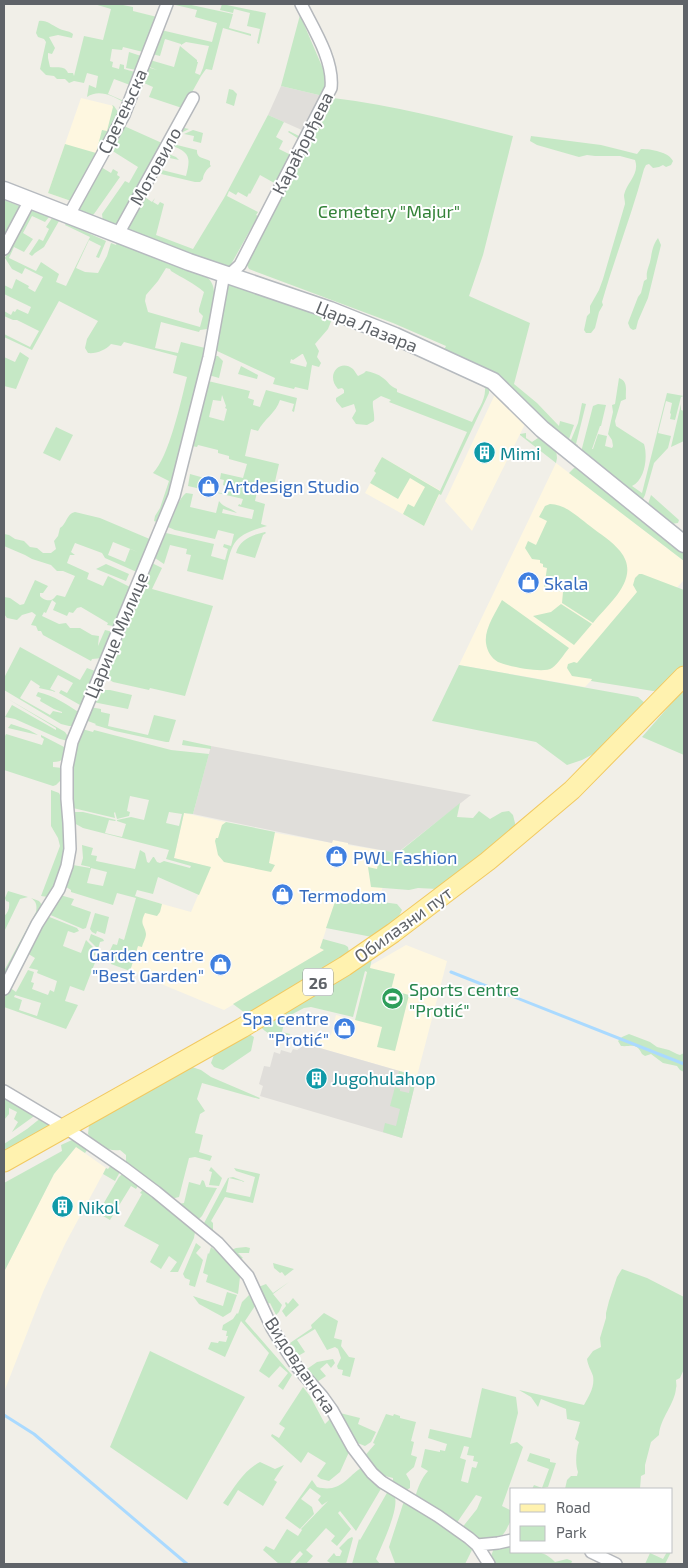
<svg xmlns="http://www.w3.org/2000/svg" width="688" height="1568" font-family="'Exo 2',sans-serif">
	<style>
		.commercial { fill: #fef7e0 }
		.industrial { fill: #e0deda }
		.green { fill: #c5e8c5; fill-rule: evenodd }
		.lines { fill: none; stroke-linecap: round; stroke-linejoin: round }
		.stream { stroke: #aadaff; stroke-width: 3 }
		.street-casing { stroke: #b5b8bc; stroke-width: 14 }
		.secondary-casing { stroke: #b6babf; stroke-width: 19 }
		.primary-casing { stroke: #f2c960; stroke-width: 21 }
		.street { stroke: #fff; stroke-width: 11 }
		.secondary { stroke: #fff; stroke-width: 16 }
		.primary { stroke: #fff2af; stroke-width: 19 }
		.labels { text-anchor: middle; dominant-baseline: central; stroke-width: 4; stroke-linejoin: round; paint-order: stroke }
		.shield { fill: #fff; stroke: #8f9295; stroke-width: 1 }
		.shield-label { font-size: 16px; font-weight: bold; fill: #5f6368 }
		.street-label { font-size: 18px; fill: #5f6368; stroke: #fff }
		.park-label { font-size: 18px; fill: #348238; stroke: #fff }
		.culture-label { font-size: 18px; fill: #0d838f; stroke: #fff; text-anchor: start }
		.shop-label { font-size: 18px; fill: #366cbe; stroke: #fff; text-anchor: start }
		.leisure-label { font-size: 18px; fill: #27864d; stroke: #fff; text-anchor: start }
	</style>
	<rect width="100%" height="100%" fill="#f1efe8"/>
	<path class="commercial" d="M81,98L114,106L118,115L71,201L48,193Z
		M496,392L527,420L472,531L445,501Z
		M382,457L441,491L424,526L365,493L376,473L374,471Z
		M556,463L684,561V580L585,687L459,665Z
		M184,813L271,832L332,843L333,840L348,843V845L391,852L378,906L337,896L320,948L325,950L224,1010L130,971L138,946L124,940L137,897L191,912L210,867L174,858Z
		M406,945L447,961L417,1076L306,1044L331,1035L336,1015L355,1020L368,967Z
		M76,1147L106,1168L65,1244L43,1292L4,1392V1272L54,1174Z"/>
	<path class="industrial" d="M281,86L323,96L304,131L268,115Z
		M211,746L471,795L397,853L348,844V843L333,840L332,843L193,814Z
		M306,1044L417,1076L402,1138L260,1096L263,1086L259,1084L264,1066L270,1067L274,1052L280,1054L281,1050L291,1053L293,1049L297,1050Z"/>
	<path class="green" d="M94,4H118L133,7V11L157,17L143,52L123,47L122,50L112,49L110,61L113,62L112,67L119,69L120,64L124,65V69L135,72L130,85L114,79L108,94L124,101L123,102C112,95 98,89 87,97L89,85L96,88L98,76L87,73L84,83L74,81L69,83L65,79H57L54,76L46,75L40,69L46,42L44,39L38,37L36,33L39,21C47,20 51,25 58,28C63,31 68,30 73,34L72,38L58,35L49,37L55,48L52,54L48,53V58L50,67C57,68 65,65 68,73H73L74,76L84,36L103,40L111,9Z
		M171,4H187L233,14L229,28L251,34V36L223,28L212,70L206,69L201,76L118,225L114,226L103,222L102,214L125,181L129,183L138,167L111,150L101,167L111,173L113,169L118,172L117,175L120,177L94,214L91,216L77,211L124,126L162,143L182,108L149,97L153,87L144,83L140,94L137,93L147,67L157,70L147,66L150,60L174,67L180,46L197,60V62H198L195,73L200,75L203,68L209,46L186,42L181,45V44L165,39L160,56L152,54L161,30L212,42L217,23L195,17L197,10Z
		M222,4L266,13L259,44L257,43L260,29L247,26L250,13L234,9L233,13L220,10Z
		M300,15L327,78V84L323,96L281,86Z
		M129,52L141,56L136,70L126,68Z
		M229,89L233,90L237,94L234,106L226,103Z
		M333,98C394,105 453,121 513,136L483,255L469,296L530,323L514,384L537,403L559,426L560,421L574,425L569,439L571,440L578,423L582,403L586,404L576,444L578,445L577,447L565,441L501,378L486,369L444,350L446,346L393,323L249,269L246,263L330,101Z
		M112,105L114,106L118,112L117,119L71,201L48,193L65,144L96,153L102,130L107,131L113,107Z
		M268,115L284,122L276,137L283,141L279,149L291,155L299,139L288,132L289,131L301,137L276,184L260,175L250,194L249,193L247,197L238,192L236,195L229,191L227,196L258,212L256,215L258,216L229,268L226,269L206,263L161,247L165,261C172,263 180,266 187,269C194,272 203,273 209,279C220,291 211,315 207,329L200,330L199,332L161,322L155,348L178,353L181,342L205,348C195,403 183,459 164,512C157,533 147,553 139,573L105,558L102,553L75,543L71,552L75,555H70L67,563L89,573L87,579L103,586L108,576L132,588L117,617L118,624L113,626L107,625L108,623L81,607L77,608L73,613L69,612L67,616L53,610L56,603L52,600L46,613L44,612L42,616L59,624L66,623L70,628H80L92,635L99,636L98,646L105,630L113,632L103,658L92,659L91,661L43,635L41,631H38L36,626L31,625L36,615L32,612L22,615L17,620L7,618L4,614V597L10,598L20,605L24,604L35,580L48,586L43,593H40V596C42,599 49,602 53,599C55,598 55,596 57,595L65,597L75,576L63,571H57L51,565L32,559L25,555L4,546V534L9,535L15,539L24,541L30,547L37,548L43,553H51L56,549L54,541L58,536L60,528C67,524 66,514 75,512L100,518L152,540L159,523L154,521L155,516L160,508L169,481L153,473C169,457 181,401 187,377L173,373L177,356L124,342L121,346L111,344C106,350 96,354 88,353L85,348L87,339L98,321L59,301L32,350L4,337V334L30,347L39,331L17,320H13L4,316V311L11,315L13,311L15,312L17,309L28,314L31,307L4,294V285L12,289L16,279L29,286L28,288L35,292L43,277L25,268L22,274L12,269L5,258L31,210L49,217L45,222L32,216L23,233L33,239L24,252L14,247L9,258L36,271L41,262L59,274L56,282L66,286L90,237L65,225L66,223L106,241L99,258L96,257L101,246L89,240L76,268L85,272L98,273L107,256L111,243L116,245L117,241H122L126,243L137,242L141,238L126,230L125,228L142,195L152,202L155,198L153,202L158,205L160,202L164,204L156,235L193,249L224,198ZM166,268L170,269L171,271C182,278 194,283 204,292L199,309V312L203,316L200,327L148,312L145,301L146,295L158,281ZM113,542L138,552L130,549L125,562L108,555Z
		M180,127L189,129L181,133L180,138L175,137L173,144L197,150C196,159 205,158 210,161V165L211,166C207,169 203,174 203,179L200,182H195L157,173L166,153L176,157L179,160L165,157L162,170L186,176C191,157 190,152 170,145Z
		M193,130L203,133L201,143L193,141L194,136L184,134Z
		M531,136L601,145L637,154L641,149C651,149 669,152 673,161L671,165L666,167L663,165L659,167L653,168L649,164L646,165L644,169C632,214 615,257 602,302L603,305L599,312L595,328L591,333H586L584,330L587,316L590,313V306L599,290L603,279L625,204C625,201 624,198 624,195C627,182 640,174 635,160L620,156H595L587,155L579,157L537,145L530,141Z
		M4,200L22,207L6,238L4,237Z
		M52,218L59,221L44,247L35,253L32,256L29,254L39,239L43,241L49,229L46,227Z
		M658,238L661,245L648,298L638,321L636,329L633,330L630,328L628,323L638,297L641,293L644,281L647,279C646,272 648,269 650,262C652,253 652,246 658,238Z
		M233,281L369,329L489,387V393L441,495L439,494L424,526L403,514L408,504L414,507L425,487L410,478L398,499L370,483L376,473L374,471L382,457L440,491L467,432L389,402L391,400L381,396L373,401C372,407 375,414 374,421L367,425L356,424L352,418L356,411L354,404L342,408L336,401V398L344,393V390L342,388L338,389C325,375 340,358 353,369C355,371 356,374 358,376L364,373L366,371C372,372 378,374 383,378C389,382 389,386 397,389V392L472,422C477,411 486,400 485,388L478,383L439,363L332,319L328,329L315,344L319,351L317,357L321,363L319,367L312,365L308,390L295,387L294,389L273,384L275,378L215,350L226,284ZM302,354H303L307,363L306,367L290,363L291,359L293,360Z
		M20,352L29,358L16,389L4,386V357L15,362Z
		M214,356H218L223,361L219,378L258,389L212,376L209,374Z
		M241,366L258,375L257,379L238,374Z
		M619,378C629,382 625,390 626,399L621,401L615,421L616,426L644,444C648,457 645,480 632,486L642,493L667,393L684,396L681,397L675,420L670,419L671,414L670,413L672,403L666,401L658,433L671,436L668,448L654,463L645,495L643,499L640,500L581,452L593,406L598,404L606,405L601,426H600L592,449H593L598,434L607,436L605,446L612,448L613,446L612,440L608,434L613,412L612,405L615,404Z
		M208,381L250,391L248,398L254,400L253,405L260,407L266,390L297,398L294,412L292,411L294,404L280,400C276,413 264,419 258,431L251,429L245,456L279,464L274,486L259,483L255,501L265,504L261,524L267,526C229,536 233,544 223,580L187,571L191,555L186,554L187,549L170,545L164,564L155,558L166,533L214,544L211,556L225,560L228,549L223,547L224,544L231,546L234,534L218,530L215,539L175,530L168,527C175,515 176,502 186,493L193,494L190,507L216,513L219,501C223,507 231,508 237,513L223,509L222,513L252,519L254,510L238,506L239,504L241,505L243,499L188,486L190,474L208,479L207,482L200,480L199,488L225,494L227,487L223,485L224,480L220,479L221,473L243,478L247,464L229,459V456L218,453V450L198,445L197,447L192,446ZM222,395L226,406L225,408L227,409L224,421L209,417L213,400L221,401Z
		M681,404V410L684,411V441L671,447Z
		M56,427L73,435L60,461L43,453Z
		M526,433V438L532,442L541,436L556,449L557,458L556,463L520,435V434Z
		M578,467L684,551V561L569,473L574,468Z
		M651,495L679,520L678,523L671,524L648,504Z
		M550,504C565,504 578,517 590,526C600,534 612,541 620,551C642,578 609,603 593,623L562,603L563,592L544,588L547,568L543,567V564L540,563V560L532,559L525,548L528,541L536,545L547,521L539,517L545,506Z
		M265,532L266,533L263,535L255,558L236,553C240,539 252,535 265,532Z
		M152,563L162,568L152,589L213,606L185,696L150,688L149,690L113,682L107,678L109,671L108,668Z
		M106,564L129,574L126,581L96,569Z
		M639,574H642L684,590V667L665,690L653,691L591,681L592,679L572,676L567,668L568,664L574,662L577,663L637,592L633,585L635,578Z
		M502,600L569,648C564,654 558,664 552,668C544,674 507,666 498,662C491,658 487,651 486,643C484,629 496,612 502,600Z
		M561,604L592,624L574,645L533,616L551,612Z
		M20,647L80,680L87,668L95,671L83,705H80L59,693L61,690L67,693L73,683L58,675L50,689L57,692L39,688L40,686L31,680L20,698L50,715L53,711L62,713V712L54,709L40,701L41,698L36,696L38,692C55,696 66,704 80,713L74,726H69L61,724L4,690V678Z
		M459,665L638,697L646,704L597,752L582,760L567,765L536,742L432,721Z
		M684,689V755L642,737Z
		M99,690H110L132,695L128,709L93,702Z
		M8,699L65,732L69,738L68,741L60,739L15,719L5,717L12,705L56,730V728Z
		M90,707L101,709V712L110,714L108,726L148,735L154,715L176,720L169,742H166L115,731L95,725L96,724L85,720Z
		M11,724L29,730L38,735L8,728Z
		M82,729L93,732L94,730L171,750L209,754L193,814L184,813L174,858L211,867L199,895L158,877L153,894L137,890L135,896L162,904L160,912L157,916L145,913C139,925 145,925 146,934C146,938 143,943 142,947L138,946L130,971L111,964L112,959L107,957L113,944L117,945L119,938L124,940L136,898L117,893L113,905L71,892V890L66,887L73,865L90,868V867L81,865L83,858L82,845L93,848L91,855L97,856L96,861L135,869L140,850L145,853L147,862L149,863L153,857H154L157,862L160,863L164,861L190,868L191,866L166,859L169,850L83,828L74,823L73,812H83L116,820L115,821L109,820L105,833L122,837L126,824L117,821V820L131,817L144,820L149,800L130,796L127,811L130,812L129,816L117,819L115,812L114,813L115,818L73,808C71,779 73,757 82,729ZM169,812L182,814L179,826L166,823ZM91,868L107,872L103,886L87,883Z
		M6,734L42,745L44,739L41,737V735L66,748C65,758 63,762 53,762V767L62,768V779L56,785L53,786L4,770V736H5Z
		M183,740L211,746V749L182,745Z
		M51,790L59,793L61,797L66,849L57,884L48,897L41,896L60,846L58,838L51,826Z
		M460,803L457,817L473,818L479,811L490,819L502,812L509,811L513,815L516,827L504,839L437,889L418,888L409,890L371,887L368,867L377,869L381,850L398,853Z
		M226,822L275,832L269,863L275,865L271,872L224,862L218,855L215,841L216,838H218L222,825Z
		M8,891L28,897L20,899L4,932V916C8,913 10,908 9,902L6,901L5,898Z
		M339,892L360,899L397,904L402,910L397,920L372,937L326,928L337,896Z
		M60,895L74,899L71,905L91,912L86,928L83,929L48,914Z
		M31,898L39,901L43,906L4,981V971L36,912C37,906 37,902 31,898Z
		M95,913L109,917L105,934L97,931L96,934L92,932L90,929Z
		M47,916L77,928L79,931L74,933L68,931L63,946L81,953L86,940L97,951V954L90,958L96,960L84,991L70,986L65,1001L78,1005L66,1029L4,1007V999L9,987L16,992L28,970L34,972L31,982L34,983L32,989L48,995L50,990L54,992L57,981L37,973L38,970L29,968L35,958L27,953ZM15,995L41,1003L37,1016L19,1010L22,1000L14,997Z
		M91,934L103,939L104,941L100,942L98,949L89,940Z
		M323,939L345,945L348,947L349,952L249,1016L233,1004L324,950L320,948Z
		M373,953L370,968L395,974L391,990L409,995L395,1051L377,1047L382,1027L355,1020L367,972L365,971L353,1017L311,1007L304,1008L285,1018L282,1032L290,1034L288,1039C276,1036 265,1035 259,1024Z
		M249,1034L254,1037L251,1051L223,1070L214,1067L211,1063L214,1055Z
		M629,1034L650,1042L657,1047L669,1050L677,1054L680,1055L684,1053V1072L680,1070L677,1066L663,1063L651,1054L645,1056L642,1054C636,1042 632,1047 621,1046L618,1041L622,1037Z
		M192,1067L201,1070L211,1077L260,1098L259,1099L202,1083L197,1099L205,1111L200,1114L195,1133L203,1135L199,1152L212,1156L210,1161L195,1157L189,1158L179,1197L175,1198L169,1197L126,1162V1155L120,1150C108,1152 95,1144 88,1134L89,1125L189,1068Z
		M399,1071L417,1076L402,1138L383,1132L385,1123L396,1126L400,1109L390,1106L395,1087L400,1089V1091L409,1093L411,1084L402,1082L401,1084L396,1083Z
		M4,1095L37,1114L12,1132L18,1122L14,1119L17,1112L9,1108V1114L4,1120Z
		M42,1117L48,1122L49,1125L48,1127L4,1153V1144L27,1129Z
		M72,1140L77,1142L87,1150L85,1153L76,1147L54,1174L4,1272V1183L62,1151L61,1145Z
		M112,1164L121,1170L115,1181L103,1174L106,1168L108,1169Z
		M211,1167L222,1178L219,1186L209,1185L212,1172L209,1171Z
		M234,1168L260,1174L253,1203L225,1197L211,1221L213,1223V1232L203,1225L228,1178L233,1177L246,1182L229,1178L226,1192L250,1197L255,1177L236,1171Z
		M124,1172L139,1184L136,1189L131,1186L110,1220L98,1213L119,1177Z
		M202,1180L204,1181L206,1187L217,1188L202,1216L198,1220L179,1204L184,1203L189,1182L200,1185Z
		M144,1188L195,1232L194,1238L178,1272H170L177,1262L169,1256L161,1269L150,1262L159,1245L124,1226L142,1194L140,1193Z
		M196,1243L201,1247L196,1253L203,1260L195,1287L189,1285L190,1280L185,1278L183,1274Z
		M211,1247L227,1260L240,1277L238,1294L206,1282L208,1275L203,1273L208,1253L209,1254Z
		M246,1247L250,1248L249,1253H238L243,1258L238,1260L229,1251L236,1248Z
		M273,1263L294,1269L285,1276L282,1272L280,1273L274,1268Z
		M622,1269L647,1278L684,1297V1369L680,1378L676,1380C676,1383 677,1386 676,1388C675,1404 660,1418 659,1435L651,1442L645,1465V1474L641,1476L640,1489H565L567,1480L571,1476H577L578,1472C575,1465 576,1450 579,1442L575,1439L580,1422L567,1419L566,1409L541,1399L538,1407L531,1397L519,1390L584,1405C589,1396 595,1387 593,1376C591,1370 588,1366 587,1359L593,1351L601,1347L600,1338L606,1318V1313L609,1301L617,1277Z
		M289,1282L273,1294L282,1305L279,1312L276,1315L270,1303L264,1305L256,1288L266,1284L273,1293Z
		M227,1292L237,1295L231,1312L223,1317L199,1304L193,1296L223,1306Z
		M249,1295L255,1306L245,1321L292,1375L283,1390L278,1386L288,1373L280,1366L269,1378L259,1371L269,1353L241,1321L225,1357L208,1349L211,1342L218,1343L219,1341L226,1342L228,1336H226L227,1331L222,1330L223,1325L233,1319L237,1313L238,1314L242,1302Z
		M293,1298L299,1305L286,1317L282,1311L286,1306L285,1303L286,1302L288,1304Z
		M324,1313L338,1321L334,1338L342,1340L341,1346L349,1357L355,1358L350,1377L342,1375L343,1370L338,1369L337,1366L341,1358L338,1349L335,1347L327,1350L315,1329L297,1340L305,1352L298,1356L290,1343L312,1328L311,1325Z
		M150,1351L245,1397L187,1500L110,1447Z
		M333,1359L335,1363L331,1368L327,1363L320,1369L326,1376L317,1382L307,1369L317,1362Z
		M303,1387L310,1396L325,1424L331,1418L349,1452L340,1472L329,1481L321,1479L317,1476L326,1463L308,1452L301,1463L271,1436L272,1434L279,1438L285,1428L279,1424Z
		M482,1388L516,1397L518,1413L510,1444L517,1442L523,1447L502,1506L512,1511C512,1517 511,1521 508,1526C502,1541 493,1539 479,1542L461,1529L477,1509L482,1497L476,1495L456,1524L415,1498C418,1487 421,1479 428,1471L421,1467L425,1449L440,1452V1450L445,1451L447,1444L428,1438L430,1429L471,1438ZM464,1446L469,1447L467,1455L474,1456L473,1461L478,1462L476,1468L472,1467L468,1483L461,1481L466,1460L460,1458Z
		M336,1412L360,1418L358,1424L376,1432L371,1442L365,1446L355,1442Z
		M386,1414L393,1416L394,1414L400,1416V1418L416,1422L411,1441L414,1442L411,1455L417,1457L414,1467L406,1474L410,1481V1488L403,1492L393,1486V1478L381,1475L362,1459L375,1444L373,1443Z
		M530,1453L550,1459V1462L556,1463L548,1487L542,1488L541,1489H532L534,1485L542,1488L549,1469L527,1461Z
		M260,1462L275,1469L284,1465L274,1480L277,1482L263,1506L238,1490L228,1506L223,1503C234,1488 244,1470 260,1462Z
		M362,1467L382,1487L356,1531L340,1511L338,1513L351,1529L337,1546L331,1541L335,1536L326,1528L306,1550L313,1556L306,1564H294L303,1554L300,1551L290,1562L293,1564H279L263,1550L266,1546L274,1550L287,1529L298,1536L302,1530L301,1529L328,1501L322,1505L318,1500L321,1496L310,1488L301,1499L312,1507L314,1514L300,1529L285,1518L312,1480L317,1487C340,1493 345,1479 362,1467Z
		M388,1491C389,1492 393,1494 394,1495C401,1506 381,1547 376,1559L380,1564H352L359,1539L360,1540Z
		M404,1501L441,1524L472,1546V1550L465,1564H394L395,1563L389,1547Z
		M352,1537L353,1538L346,1564H332L327,1561L334,1553L336,1556H340L342,1551L339,1548L348,1539Z
		M512,1545V1552C531,1552 542,1548 555,1562L567,1559L572,1561L571,1564H493L490,1559L494,1548Z
		M667,1552H671L665,1564H645L650,1553L663,1559Z"/>
	<g class="lines">
		<path class="stream" d="M451,972L684,1064
			M4,1415L34,1434L187,1564"/>
		<defs>
			<path id="street" d="M69,215L124,115L167,4
				M118,234L193,98
				M4,249L30,200
				M229,275L240,265L331,88C334,60 313,28 301,4
				M4,989L37,924L59,889L67,866L70,849L69,823L67,799V767L72,742L174,496L209,357L224,274
				M4,1091L66,1128L124,1168L156,1192L218,1243L248,1276L272,1328L280,1341L297,1367L322,1396L332,1410L353,1448L372,1473L382,1482L438,1516L469,1538L477,1545L489,1564
				M477,1545L498,1543L512,1540
				M591,1552L616,1564"/>
			<path id="secondary" d="M4,190L189,262L330,310L395,336L493,381L542,429L684,544"/>
			<path id="primary" d="M4,1162L242,1028L345,966L393,933L488,861L572,790L684,676"/>
		</defs>
		<use href="#street" class="street-casing"/>
		<use href="#secondary" class="secondary-casing"/>
		<use href="#primary" class="primary-casing"/>
		<use href="#street" class="street"/>
		<use href="#secondary" class="secondary"/>
		<use href="#primary" class="primary"/>
	</g>
	<defs>
		<symbol id="building-disc" viewBox="-11 -11 22 22"><circle r="9.5" fill="#0f9aa8" stroke="#fff"/><path d="M-4-6H4V6H1V3H-1V6H-4ZM-2.5-4.3h1.7v1.8h-1.7ZM.8-4.3h1.7v1.8H.8ZM-2.5-1h1.7V.8h-1.7ZM.8-1h1.7V.8H.8Z" fill="#fff"/></symbol>
		<symbol id="shop-disc" viewBox="-11 -11 22 22"><circle r="9.5" fill="#3f7fe0" stroke="#fff"/><path d="M-5-2.5h2.3a2.7 3.5 0 0 1 5.4 0H5L5.5 6h-11ZM-1.5-2.5h3a1.5 2.3 0 0 0-3 0Z" fill="#fff"/></symbol>
		<symbol id="stadium-disc" viewBox="-11 -11 22 22"><circle r="9.5" fill="#2e9e5b" stroke="#fff"/><path d="M0-5a6.5 5 0 1 0 0 10a6.5 5 0 1 0 0-10ZM-3.5-1.8h7v3.6h-7Z" fill="#fff"/></symbol>
	</defs>
	<g fill-rule="evenodd">
		<use href="#building-disc" x="472" y="440" width="25" height="25"/>
		<use href="#shop-disc" x="196" y="474" width="25" height="25"/>
		<use href="#shop-disc" x="516" y="570" width="25" height="25"/>
		<use href="#shop-disc" x="324" y="844" width="25" height="25"/>
		<use href="#shop-disc" x="270" y="882" width="25" height="25"/>
		<use href="#shop-disc" x="208" y="952" width="25" height="25"/>
		<use href="#stadium-disc" x="380" y="986" width="25" height="25"/>
		<use href="#shop-disc" x="332" y="1016" width="25" height="25"/>
		<use href="#building-disc" x="304" y="1066" width="25" height="25"/>
		<use href="#building-disc" x="50" y="1194" width="25" height="25"/>
	</g>
	<g class="labels">
		<rect class="shield" x="303" y="968.5" width="30" height="27" rx="4"/>
		<g class="shield-label">
			<text x="318" y="982">26</text>
		</g>
		<g class="street-label">
			<text transform="translate(122 111) rotate(-65)">Сретењска</text>
			<text transform="translate(302 143) rotate(-63)">Карађорђева</text>
			<text transform="translate(155 166) rotate(-61)">Мотовило</text>
			<text transform="translate(367 326) rotate(22)">Цара Лазара</text>
			<text transform="translate(116 635) rotate(-67)">Царице Милице</text>
			<text transform="translate(403 924) rotate(-36)">Обилазни пут</text>
			<text transform="translate(301 1365) rotate(56)">Видовданска</text>
		</g>
		<g class="park-label">
			<text x="389" y="211">Cemetery "Majur"</text>
		</g>
		<g class="culture-label">
			<text x="500" y="453">Mimi</text>
			<text x="332" y="1078">Jugohulahop</text>
			<text x="78" y="1207">Nikol</text>
		</g>
		<g class="shop-label">
			<text x="224" y="486">Artdesign Studio</text>
			<text x="544" y="583">Skala</text>
			<text x="353" y="857">PWL Fashion</text>
			<text x="299" y="895">Termodom</text>
			<text x="204" y="954" text-anchor="end">Garden centre<tspan x="204" dy="21">"Best Garden"</tspan></text>
			<text x="329" y="1018" text-anchor="end">Spa centre<tspan x="329" dy="21">"Protić"</tspan></text>
		</g>
		<g class="leisure-label">
			<text x="409" y="989">Sports centre<tspan x="409" dy="21">"Protić"</tspan></text>
		</g>
	</g>
	<rect width="688" height="1568" fill="none" stroke="#5f6368" stroke-width="10"/>
	<rect x="510" y="1488" width="162" height="65" fill="#ffffff" stroke="#bfc1c3"/>
	<rect x="520" y="1504" width="25" height="8" fill="#fff2af" stroke="#bfc1c3"/>
	<text x="556" y="1513" font-size="15" fill="#5f6368">Road</text>
	<rect x="520" y="1526" width="25" height="15" fill="#c5e8c5" stroke="#bfc1c3"/>
	<text x="556" y="1538" font-size="15" fill="#5f6368">Park</text>
</svg>
